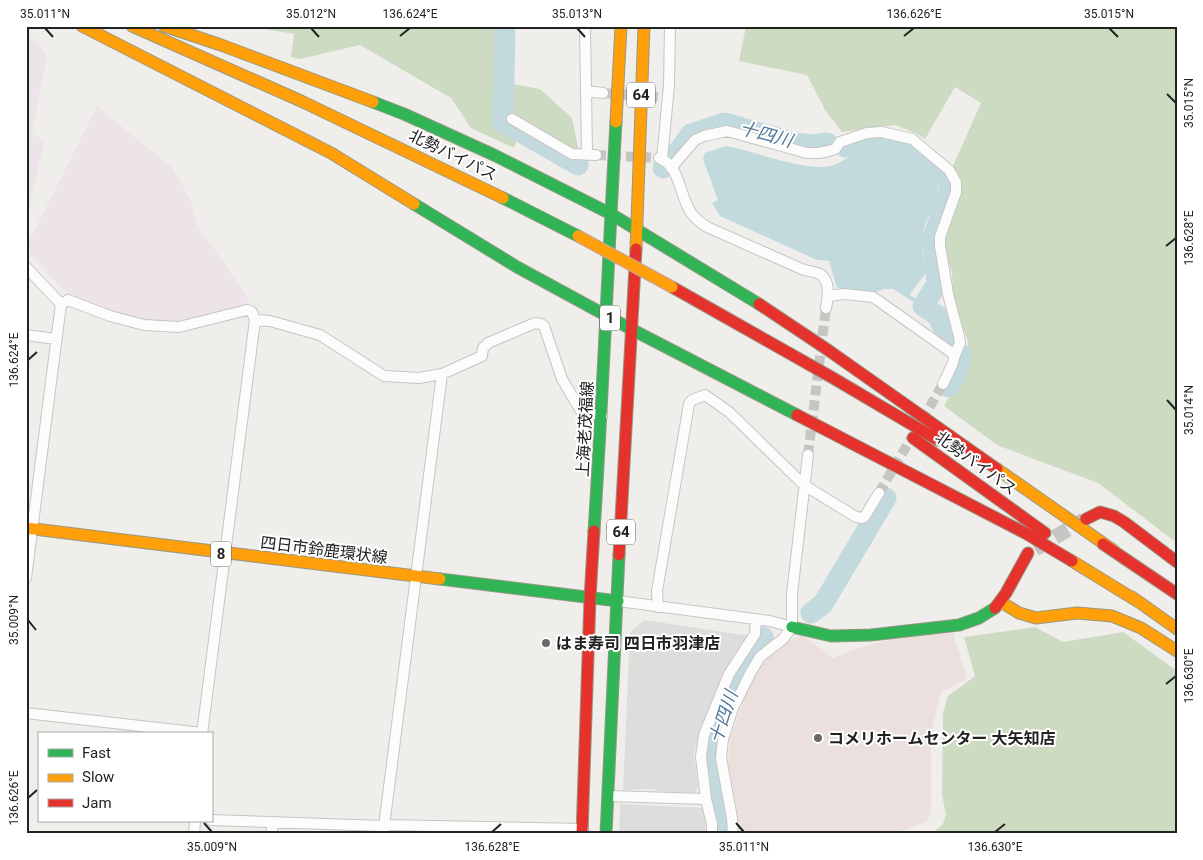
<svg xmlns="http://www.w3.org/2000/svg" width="1203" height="860" font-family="Roboto,'Noto Sans JP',sans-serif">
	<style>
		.commercial { fill: #ebe0de }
		.industrial { fill: #ece4e9 }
		.forest { fill: #cddbc3 }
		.parking { fill: #dedddc }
		.water { fill: #c2dade }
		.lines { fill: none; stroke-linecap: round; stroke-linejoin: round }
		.stream { stroke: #c2dade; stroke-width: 4 }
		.river { stroke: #c2dade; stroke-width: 21 }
		.street-tunnel { stroke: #c7c5c3; stroke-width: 10; stroke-dasharray: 10 5; stroke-linecap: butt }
		.secondary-tunnel { stroke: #c7c5c3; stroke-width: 15; stroke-dasharray: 15 8; stroke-linecap: butt }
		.street-casing { stroke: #c6c5c3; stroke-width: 12 }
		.fast-casing { stroke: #979885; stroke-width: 13 }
		.slow-casing { stroke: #979885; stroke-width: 13 }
		.jam-casing { stroke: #979885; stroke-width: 13 }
		.street { stroke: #fdfcfc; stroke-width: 10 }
		.fast { stroke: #30b455; stroke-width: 11 }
		.slow { stroke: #ff9f0a; stroke-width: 11 }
		.jam { stroke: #e5322d; stroke-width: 11 }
		.slow-bridge-casing { stroke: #c1a5ae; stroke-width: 13; stroke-linecap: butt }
		.slow-bridge { stroke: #ff9f0a; stroke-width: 11 }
		.ticks { fill: none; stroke: #222; stroke-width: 2 }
		.poi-dot { fill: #6a6968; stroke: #fff; stroke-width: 2 }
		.labels { text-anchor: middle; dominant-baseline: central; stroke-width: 4; stroke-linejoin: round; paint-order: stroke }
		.shield { fill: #fff; stroke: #646464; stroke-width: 1 }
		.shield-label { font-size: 15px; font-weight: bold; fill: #222 }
		.street-label { font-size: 16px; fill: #222; stroke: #fff }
		.poi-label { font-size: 16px; font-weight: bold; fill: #222; stroke: #fff; text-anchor: start }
		.water-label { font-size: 18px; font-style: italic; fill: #507799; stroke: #fff }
		.neatline { fill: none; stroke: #222; stroke-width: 2 }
		.ticks-label { font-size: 12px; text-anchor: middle; fill: #222 }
	</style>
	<rect width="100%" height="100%" fill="#f0eeeb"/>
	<path class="commercial" d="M953,633L967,679L941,692L931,734V812L926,822L901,831L868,834H738L739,823L728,761L730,739L747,690L760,667L772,652L798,636H803L833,658L862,647L896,638Z"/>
	<path class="industrial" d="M26,36L36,42L47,57L32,133L44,141L33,193L26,211Z
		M97,106L171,167L190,198L198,226L245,293L249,304L182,323L142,321L69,296L29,253L28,243Z"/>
	<path class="forest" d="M256,26H516V28L510,34L504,69L513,84L540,89L572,118L581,162L518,137L514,148L471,128L451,98L360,45L300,59L291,57L294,34L264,29Z
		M746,26H1177V543L1098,483L997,445L944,406L962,377L968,341L957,314L953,293L952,273L945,251L946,236L961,196L960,180L953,166L981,103L955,87L925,139L917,134L896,125L842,132L825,110L807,75L739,61Z
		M1035,627L1063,642L1123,632L1177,671V834H931L943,824L946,815L942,795L943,714L948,696L975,676L964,637Z"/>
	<path class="parking" d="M644,620L750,636L699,733L694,755L698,787L694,794L657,791L655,789L623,790L630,632Z
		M620,804L704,808L706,834H619Z"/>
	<path class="water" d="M726,146C759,152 789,167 823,167C837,167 846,157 858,153C894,141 911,160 936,181C944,193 927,216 924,229C921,243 924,258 926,273L907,298L893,289H884L875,292L837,288L829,261L817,260L720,216L712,203L718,200L703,159L705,153Z"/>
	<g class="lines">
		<path class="stream" d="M908,296L923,306"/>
		<path class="river" d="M503,26L505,31L503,122L578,165
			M845,147C884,133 904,137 934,166C942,174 951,180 949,192L933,238L937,284L923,306L938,316L947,337L953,345
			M663,168L673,159L691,134L725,123L795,143L813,145L827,143
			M949,387L957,372L961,356L960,354
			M811,613L823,604L886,498
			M723,834L710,761L713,741L723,704L732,685L763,637"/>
		<path class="street-tunnel" d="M603,93L658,97
			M596,155L659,158
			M922,420L943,384
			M808,455L826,308
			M879,493L913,435"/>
		<path class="secondary-tunnel" d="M1035,549L1084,520"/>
		<defs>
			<path id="street" d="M585,26L587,154
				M586,91L603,93
				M512,119L572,154L596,155
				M659,158C681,166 679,197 692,214C696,220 702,223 707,227L804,270C809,271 816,272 820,274C831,281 828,298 826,308
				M662,159L669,85L670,26
				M671,168L695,140L704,136L727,131L807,153H819L829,151L835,149L840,142L867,133L881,132L912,139L949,170L956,182V192L940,237V246L948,294L959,336L960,343L955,355L873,297L844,294L828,296
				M26,267L61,304
				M255,320L270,321L320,335L384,376L419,378L442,374L482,356L483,348L488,343L535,323L541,324L544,326L562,379L581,411L602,416
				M26,335L56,339
				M943,384L952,365L955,355
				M26,578L61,304L68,300L110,316L144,325L179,327L247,310L252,312L255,320L202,734
				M618,601L770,621L792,627
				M658,607L657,591L689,404L692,400L705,395L729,412L804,485L856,517L862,518L865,516L879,493
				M26,713L202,733
				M608,796L706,799L701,757L704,735L729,674L755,634L756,619
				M706,799L712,824V834
				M211,820L383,826
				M385,825L583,829
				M194,834L195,821
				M272,834V822
				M383,834L442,374
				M733,834L732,818L721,758L723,739L733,708L751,672L760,657L783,639L792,627V594L808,455"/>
			<path id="fast" d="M373,102L404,114L494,155L611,214L759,304
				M503,198L578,236
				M414,204L517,267L631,329L797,415
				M594,531C603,395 608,259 616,122
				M440,579L618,601
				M792,627L831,636L871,635L959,625L979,618L995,608
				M606,834L619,555"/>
			<path id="slow" d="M82,26L331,153L414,204
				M132,26L301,101L503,198
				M164,26L221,45L373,102
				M616,122L621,26
				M636,249L644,26
				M997,469L1113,550
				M26,528L440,579
				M1072,561L1142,604
				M1132,597L1177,629
				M1001,602L1019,613L1036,618L1077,613L1112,616L1141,628L1177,651"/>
			<path id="jam" d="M672,287L833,378L938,440
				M759,304L828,350L997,469
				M797,415L1025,533L1072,561
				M913,438L1045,533
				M1086,519L1100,512L1114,516L1124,522L1177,562
				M1103,544L1177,594
				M619,555L636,249
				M995,608L1006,593L1028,553
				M582,834L590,598L594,531"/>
		</defs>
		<use href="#street" class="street-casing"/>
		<use href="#fast" class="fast-casing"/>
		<use href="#slow" class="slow-casing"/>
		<use href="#jam" class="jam-casing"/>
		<use href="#street" class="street"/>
		<use href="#fast" class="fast"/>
		<use href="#slow" class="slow"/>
		<use href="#jam" class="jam"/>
		<defs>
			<path id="slow-bridge" d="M578,236L672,287"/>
		</defs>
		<use href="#slow-bridge" class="slow-bridge-casing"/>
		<use href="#slow-bridge" class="slow-bridge"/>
	</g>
	<path class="ticks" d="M45,28L53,37M311,28L319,37M577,28L585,37M1109,28L1118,37M400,36L410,28M904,36L914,28M1167,94L1176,103M1166,246L1176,238M28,360L37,352M1167,400L1176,410M28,620L36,630M1166,684L1176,676M28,798L37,790M204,823L212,832M736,823L744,832M492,832L501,824M995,832L1005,824"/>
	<g class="poi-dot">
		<circle cx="546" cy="643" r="5"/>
		<circle cx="818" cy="738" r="5"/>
	</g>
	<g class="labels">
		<g class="shield">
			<rect x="627" y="82.5" width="28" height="25" rx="4"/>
			<rect x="600" y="305.5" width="20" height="25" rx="4"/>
			<rect x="607" y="519.5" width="28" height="25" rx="4"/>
			<rect x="211" y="541.5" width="20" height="25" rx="4"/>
		</g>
		<g class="shield-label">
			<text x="641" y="95">64</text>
			<text x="610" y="318">1</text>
			<text x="621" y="532">64</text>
			<text x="221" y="554">8</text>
		</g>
		<g class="street-label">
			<text transform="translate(453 155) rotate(26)">北勢バイパス</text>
			<text transform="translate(585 429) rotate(-87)">上海老茂福線</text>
			<text transform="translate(976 463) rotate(36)">北勢バイパス</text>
			<text transform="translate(324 550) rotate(7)">四日市鈴鹿環状線</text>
		</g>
		<g class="poi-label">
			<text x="556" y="643">はま寿司 四日市羽津店</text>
			<text x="828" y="738">コメリホームセンター 大矢知店</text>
		</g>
		<g class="water-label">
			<text transform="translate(766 134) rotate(15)">十四川</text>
			<text transform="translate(723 717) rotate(-72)">十四川</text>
		</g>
	</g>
	<rect width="1203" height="860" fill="none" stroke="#ffffff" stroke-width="55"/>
	<rect x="38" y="732" width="175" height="90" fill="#ffffff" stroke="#a7a7a7"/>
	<rect x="48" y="749" width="25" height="8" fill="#30b455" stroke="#a7a7a7"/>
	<text x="82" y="758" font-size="15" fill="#222222">Fast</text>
	<rect x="48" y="774" width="25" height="8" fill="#ff9f0a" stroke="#a7a7a7"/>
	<text x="82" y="782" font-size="15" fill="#222222">Slow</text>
	<rect x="48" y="799" width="25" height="8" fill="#e5322d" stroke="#a7a7a7"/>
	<text x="82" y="808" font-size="15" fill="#222222">Jam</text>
	<rect x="28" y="28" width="1148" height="804" class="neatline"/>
	<g class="ticks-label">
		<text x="45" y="18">35.011°N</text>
		<text x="311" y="18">35.012°N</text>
		<text x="410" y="18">136.624°E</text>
		<text x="577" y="18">35.013°N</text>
		<text x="914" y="18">136.626°E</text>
		<text x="1109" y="18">35.015°N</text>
		<text transform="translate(1189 103) rotate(-90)" y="4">35.015°N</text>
		<text transform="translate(1189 238) rotate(-90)" y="4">136.628°E</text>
		<text transform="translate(14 360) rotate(-90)" y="4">136.624°E</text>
		<text transform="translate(1189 410) rotate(-90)" y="4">35.014°N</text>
		<text transform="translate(14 620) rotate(-90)" y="4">35.009°N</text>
		<text transform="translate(1189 676) rotate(-90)" y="4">136.630°E</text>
		<text transform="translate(14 798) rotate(-90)" y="4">136.626°E</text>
		<text x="212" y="851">35.009°N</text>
		<text x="492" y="851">136.628°E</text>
		<text x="744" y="851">35.011°N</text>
		<text x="995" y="851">136.630°E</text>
	</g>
</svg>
